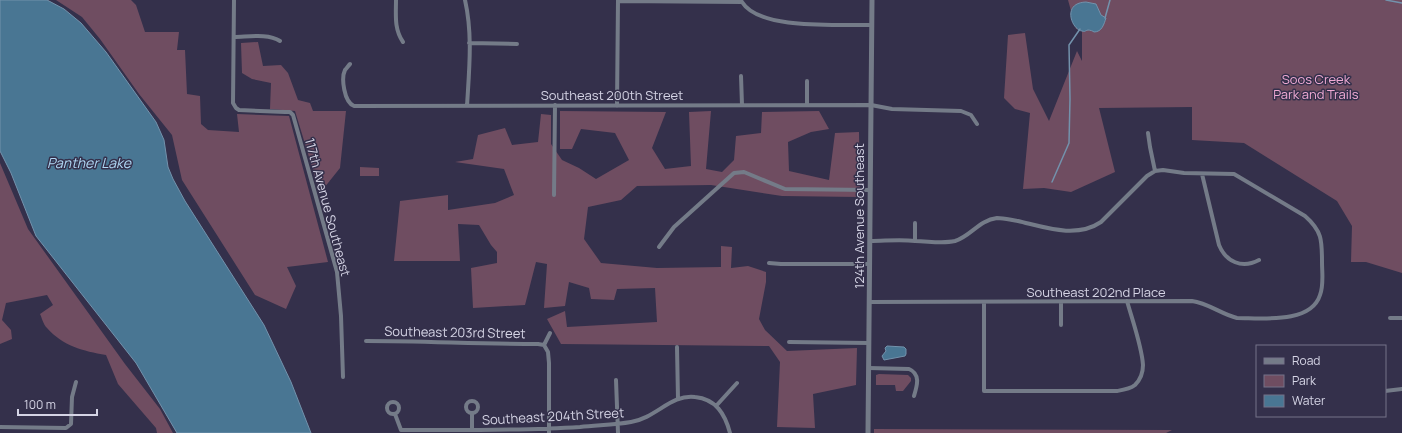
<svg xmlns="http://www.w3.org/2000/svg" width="1402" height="433" font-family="Manrope,sans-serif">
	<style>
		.green { fill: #6f4d61 }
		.water { fill: #497693; stroke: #7392ac }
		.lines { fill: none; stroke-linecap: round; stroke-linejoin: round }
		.stream { stroke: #7392ac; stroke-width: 1.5 }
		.minor { stroke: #747b88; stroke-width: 4 }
		.tertiary { stroke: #747b88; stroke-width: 5 }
		.labels { text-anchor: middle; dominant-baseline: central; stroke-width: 3; stroke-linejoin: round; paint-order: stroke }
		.park-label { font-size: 13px; fill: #f0aad4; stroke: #34304b }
		.street-label { font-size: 13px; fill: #d5d4e5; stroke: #34304b }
		.water-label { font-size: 14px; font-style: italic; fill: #afd8f5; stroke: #34304b }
	</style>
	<rect width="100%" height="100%" fill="#34304b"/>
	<path class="green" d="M56,0H131L136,5L145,32H179L177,50H185L187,94L200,96L201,124L208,130L239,132L237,114L289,116L328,262L287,267L296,286L286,309L255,295L182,180L172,135L139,94L100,39L82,17Z
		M1068,0H1402V273L1366,262H1351L1352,226L1337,201L1244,143L1192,140V107L1099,108L1115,172L1071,192L1044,188L1023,189L1030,113L1015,109L1004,98L1008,35L1025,33L1033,89L1049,121L1077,51L1082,61V29H1076Z
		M258,42L263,66L281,65L288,73L298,100L310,103L313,111H346L340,168L320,193L295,111L270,109L271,83L252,79L242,73L241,43Z
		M560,111L666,112L652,148L665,169L691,166L689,112L711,111L706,169L722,172L734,160L736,136L761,133L762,112L819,111L829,129L811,132L788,142L789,171L829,180L835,133L859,132L860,197L782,196L711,185L637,186L621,200L588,207L584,239L601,263L657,268L721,267V246L732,247L731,268L748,266L766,272V282L759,319L765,330L787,351L857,348L856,385L813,394L815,428L777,427L780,362L769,346L561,344L547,319L565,311L567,327L657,322L655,288L617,289L614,300L591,299L589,288L569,282L565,306L544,308L547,264L536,262L525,305L473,308L471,268L497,263V252L491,245L479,225L458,224L460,261H394L400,201L448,195V210L495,203L514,195L504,169L455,162L473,159L478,135L505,128L512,145L538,142L541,114L551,115V144L562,160L579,168L596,179L629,160L615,133L581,129L572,149H560Z
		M0,163L28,229L125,364L160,409L173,433H157L156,428L118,384L106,355C83,351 63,346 47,328C43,324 42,318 40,314L53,305L47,295L6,303L2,320L11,330L12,339L0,344Z
		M360,167L379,168V176H360Z
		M879,374L908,375L911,378V381L903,391H896L895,385H876V375Z
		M874,429L1172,430L1166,433H874Z"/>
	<path class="water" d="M0,0H47L64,9L81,23L106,52L156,122L164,140L168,167L173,179L185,201L264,325L291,382L311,433H177L136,363L36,236L11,173L0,151Z
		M1086,2L1096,4L1101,15L1106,18C1104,24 1102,32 1094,32C1093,31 1090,30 1088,30C1084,31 1086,32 1082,31C1072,30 1061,3 1086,2Z
		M887,346L904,347L906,349V354L905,356L884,360L882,356L886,351L885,348Z"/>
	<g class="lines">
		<path class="stream" d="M1386,0L1402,3
			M1105,18L1110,0
			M1052,182L1069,143L1070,99L1069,45L1080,29"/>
		<path class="minor" d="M234,0L233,103L236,108L239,110L285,112H290L293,115L337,272L341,316L343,377
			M396,0C396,15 394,29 403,42
			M465,0C473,35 469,71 467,106
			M618,1L742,2
			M742,2C760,31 840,24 872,25
			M234,37C247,37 268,33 280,41
			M469,43L517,44
			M350,64C349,65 346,69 345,70C341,78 344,102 354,106L871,105L892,109L961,111L971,115L977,124
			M741,76L742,105
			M807,81V105
			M617,106L618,0
			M1148,133L1150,147L1155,171
			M1202,174L1219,245C1226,262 1242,269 1259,260
			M554,195L555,105
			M915,240V223
			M659,247L674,227L734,173L744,172L785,189L870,190
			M769,263L781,264H870
			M870,302L1192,301C1208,303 1221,314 1237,318C1262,318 1311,324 1320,295C1324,285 1322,273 1322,262C1322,240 1322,231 1305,216L1234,174L1184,173L1163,170L1155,171L1147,176L1101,222C1076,239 1044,227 1018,221C1011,220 1004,218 997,218C979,220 971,236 955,241C942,244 928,241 915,241C900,239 885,241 870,241
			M984,302V391H1117C1123,390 1130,389 1135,385C1140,380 1143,372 1143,365C1142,347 1132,319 1127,301
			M1061,302V325
			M1390,318H1402
			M366,341C423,341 480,344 538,344L544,345
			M789,342L869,343
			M677,347L678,399
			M869,368L909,369C921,374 917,386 914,396
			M616,380L618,433
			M1385,391L1402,389
			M466 407a6 6 0 1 1 12 0a6 6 0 1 1-12 0Z
			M387 408a6 6 0 1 1 12 0a6 6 0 1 1-12 0Z
			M716,406L737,383
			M472,413V430
			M395,414L401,430C460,430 520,431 580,427C597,425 614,425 631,422C656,418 671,394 695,397C716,399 725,414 730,433
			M0,427L66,428L71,424L72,397L76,382
			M549,433V363L548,352L544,345L550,333"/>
		<path class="tertiary" d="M868,433L872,0"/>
	</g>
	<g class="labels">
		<g class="park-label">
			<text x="1316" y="79">Soos Creek<tspan x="1316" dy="15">Park and Trails</tspan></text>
		</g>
		<g class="street-label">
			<text x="612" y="95">Southeast 200th Street</text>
			<text transform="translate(328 207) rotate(75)">117th Avenue Southeast</text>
			<text transform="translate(859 216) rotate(-90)">124th Avenue Southeast</text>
			<text x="1096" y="292">Southeast 202nd Place</text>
			<text transform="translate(455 332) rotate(1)">Southeast 203rd Street</text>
			<text transform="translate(553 416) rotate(-3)">Southeast 204th Street</text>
		</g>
		<g class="water-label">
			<text x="89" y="162">Panther Lake</text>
		</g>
	</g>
	<rect x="1256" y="345" width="130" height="72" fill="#34304b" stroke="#747289"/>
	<rect x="1264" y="358" width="20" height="6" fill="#747b88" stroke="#747289"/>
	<text x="1292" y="365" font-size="12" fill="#d5d4e5">Road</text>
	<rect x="1264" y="375" width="20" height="12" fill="#6f4d61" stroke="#747289"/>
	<text x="1292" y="385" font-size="12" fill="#d5d4e5">Park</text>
	<rect x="1264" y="395" width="20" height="12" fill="#497693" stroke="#747289"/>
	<text x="1292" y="405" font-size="12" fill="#d5d4e5">Water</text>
	<path d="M18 409v6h79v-6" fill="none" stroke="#d5d4e5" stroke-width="2"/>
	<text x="24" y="409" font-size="12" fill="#d5d4e5" stroke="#34304b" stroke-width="3" paint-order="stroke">100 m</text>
</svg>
